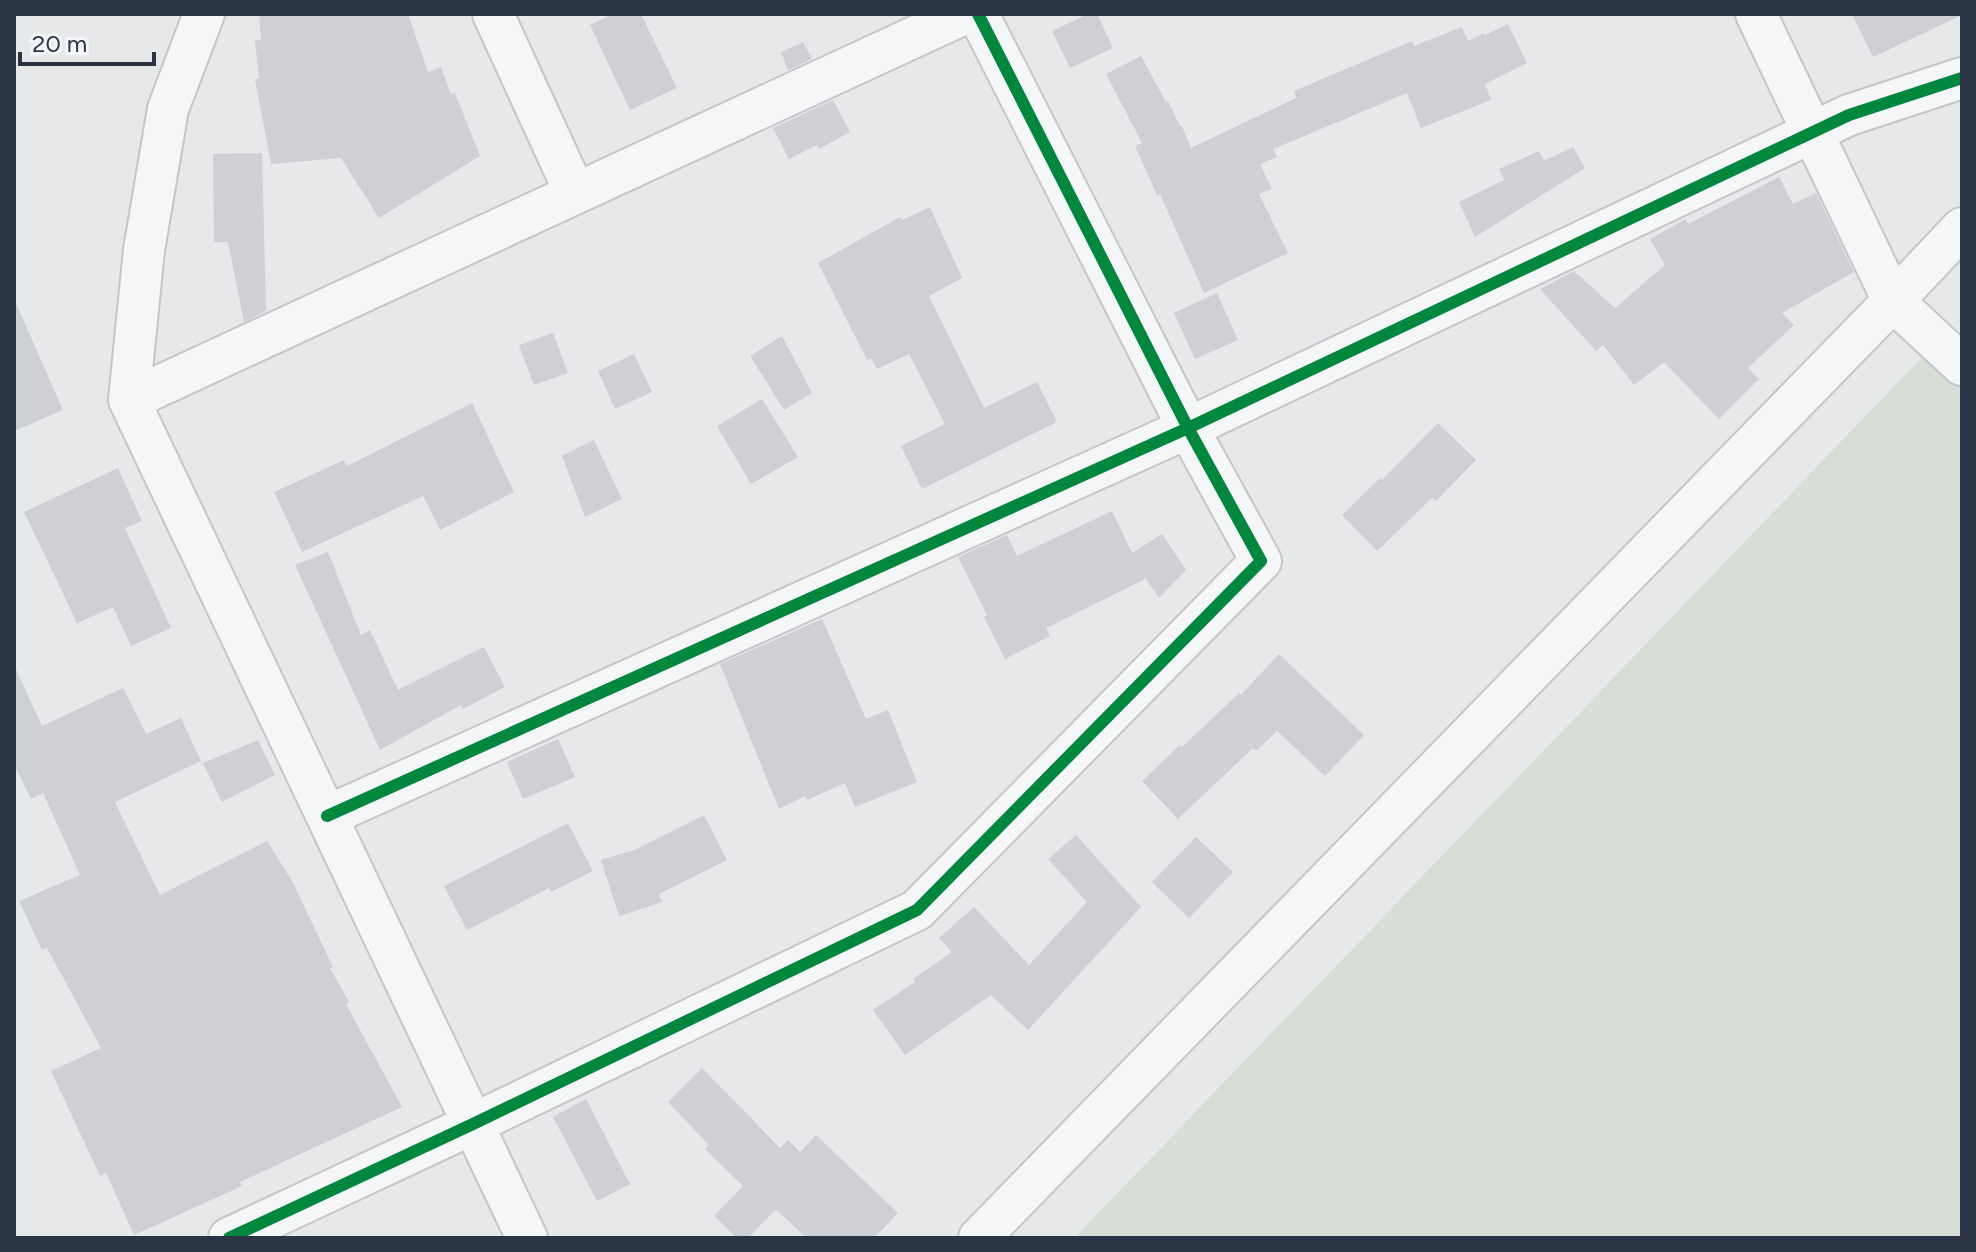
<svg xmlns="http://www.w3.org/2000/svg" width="1976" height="1252" font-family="Figtree,sans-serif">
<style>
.green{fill:#d6ded6}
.building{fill:#ced0d3}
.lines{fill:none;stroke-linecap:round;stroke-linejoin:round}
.minor-casing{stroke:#c4c6c8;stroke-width:44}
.minor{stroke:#f5f6f7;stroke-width:40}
.cycleway-casing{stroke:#f4f6f9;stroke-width:17}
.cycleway{stroke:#00873e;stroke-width:12}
</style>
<rect width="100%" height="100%" fill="#e6e8ea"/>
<path class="green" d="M 1937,342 L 1962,366 L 1962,1238 L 1074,1238 Z"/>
<path class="building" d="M 259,14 L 408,14 L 428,72 L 441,67 L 451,94 L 455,93 L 480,156 L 379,218 L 341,158 L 271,164 L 255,79 L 259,78 L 255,40 L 261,40 Z
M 613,14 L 641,14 L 677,88 L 630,110 L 590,25 Z
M 1088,14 L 1097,14 L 1113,48 L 1070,68 L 1052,31 Z
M 1852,14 L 1962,14 L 1962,15 L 1873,57 Z
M 1508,24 L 1527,63 L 1485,84 L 1491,100 L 1421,128 L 1407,93 L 1273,149 L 1277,157 L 1260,164 L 1272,189 L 1259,194 L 1288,253 L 1204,293 L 1160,194 L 1157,195 L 1135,146 L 1142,143 L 1106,74 L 1141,56 L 1166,102 L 1168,101 L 1180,126 L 1182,126 L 1191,148 L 1296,98 L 1294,91 L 1412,41 L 1414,46 L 1462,27 L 1468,41 L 1484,33 L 1485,35 Z
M 803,42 L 812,59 L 788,70 L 781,52 Z
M 833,100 L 850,132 L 819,149 L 817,145 L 789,159 L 773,128 Z
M 1573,147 L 1585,168 L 1475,237 L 1459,202 L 1504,180 L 1499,169 L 1539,151 L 1544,161 Z
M 262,153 L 266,311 L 244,322 L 228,242 L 214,242 L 213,154 Z
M 1779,177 L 1793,204 L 1816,193 L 1854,272 L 1782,313 L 1794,325 L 1748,368 L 1759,379 L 1719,419 L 1664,362 L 1634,385 L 1603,345 L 1596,351 L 1540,289 L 1574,271 L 1615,308 L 1665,265 L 1650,239 L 1686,219 L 1688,224 Z
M 930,207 L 962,278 L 929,296 L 984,408 L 1037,382 L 1057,422 L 922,489 L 901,446 L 945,424 L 909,354 L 877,369 L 871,358 L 867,360 L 818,263 L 900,217 L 902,220 Z
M 1217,293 L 1238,340 L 1195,359 L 1174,313 Z
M 14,299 L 63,410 L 14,431 Z
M 553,333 L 568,373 L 534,385 L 519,345 Z
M 782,336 L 812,393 L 784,410 L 750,356 Z
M 634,354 L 652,392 L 615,409 L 598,371 Z
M 762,399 L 798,457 L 751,484 L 717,426 Z
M 472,403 L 514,492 L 440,530 L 423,496 L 302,552 L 274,492 L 344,460 L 347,466 Z
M 1438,423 L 1476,460 L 1436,501 L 1432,498 L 1377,551 L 1342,515 L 1380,478 L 1382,480 Z
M 594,440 L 622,499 L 585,517 L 562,456 Z
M 118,468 L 142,521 L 125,528 L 171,628 L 131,646 L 113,607 L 77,623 L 24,512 Z
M 1112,511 L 1132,553 L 1162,534 L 1186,570 L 1159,598 L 1144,576 L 1145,579 L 1046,628 L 1050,636 L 1005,659 L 984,617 L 987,615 L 958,557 L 1007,535 L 1017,556 Z
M 328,552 L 361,635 L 370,630 L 398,690 L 484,647 L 505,687 L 463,709 L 461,705 L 380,750 L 295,565 Z
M 822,619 L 866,719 L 888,710 L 917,782 L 855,807 L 845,783 L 807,800 L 805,796 L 779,809 L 720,664 Z
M 1279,654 L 1364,735 L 1325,776 L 1277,731 L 1256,751 L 1253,748 L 1178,819 L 1142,781 L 1180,745 L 1182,747 L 1239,693 L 1241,695 Z
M 14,665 L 42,726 L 123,688 L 146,734 L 181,718 L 201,761 L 115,802 L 160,895 L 267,841 L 292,881 L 333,967 L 330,968 L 349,1002 L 346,1004 L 402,1107 L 240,1182 L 242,1186 L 134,1235 L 106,1173 L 100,1176 L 51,1071 L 101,1048 L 47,948 L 42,950 L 19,901 L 80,875 L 43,793 L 31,799 L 14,764 Z
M 558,739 L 575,777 L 523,799 L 507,762 Z
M 258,740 L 275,775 L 222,802 L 203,763 Z
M 704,815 L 727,860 L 659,894 L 662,902 L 619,916 L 601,860 L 634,850 Z
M 568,823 L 593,871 L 551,892 L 549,888 L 467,930 L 444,886 Z
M 1076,835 L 1141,907 L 1028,1030 L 991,995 L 905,1055 L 873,1010 L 915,982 L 913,979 L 952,952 L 939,938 L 974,907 L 1029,965 L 1087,902 L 1048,859 Z
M 1196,837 L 1233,872 L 1189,918 L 1152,882 Z
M 702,1068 L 780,1148 L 788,1140 L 800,1152 L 816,1135 L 898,1213 L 874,1238 L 806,1238 L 776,1209 L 748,1238 L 737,1238 L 714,1216 L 743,1186 L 705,1149 L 709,1145 L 668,1102 Z
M 586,1099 L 630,1184 L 597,1201 L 553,1117 Z"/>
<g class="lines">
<defs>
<path id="minor" d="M 204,14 L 168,109 L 144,250 L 129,400 L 527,1238
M 493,14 L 575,193
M 1756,14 L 1893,301 L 1962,365
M 129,400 L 964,14
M 327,816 L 1188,428 L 1849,115 L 1962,78
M 229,1238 L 473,1124 L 917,910 L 1261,561 L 1188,428 L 978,14
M 979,1238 L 1893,301 L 1962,228"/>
</defs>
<use href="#minor" class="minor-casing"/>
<use href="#minor" class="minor"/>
<defs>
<path id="cycleway" d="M 327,816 L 1188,428 L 1849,115 L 1962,78
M 229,1238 L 473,1124 L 917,910 L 1261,561 L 1188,428 L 978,14"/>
</defs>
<use href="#cycleway" class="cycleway-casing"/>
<use href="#cycleway" class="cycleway"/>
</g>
<rect width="1976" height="1252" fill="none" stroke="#2b3445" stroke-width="32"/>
<path d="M20 52v12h134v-12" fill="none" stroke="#2b3445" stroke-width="4"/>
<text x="32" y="52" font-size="24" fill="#2b3445" stroke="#f4f6f9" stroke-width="6" paint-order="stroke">20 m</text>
</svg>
